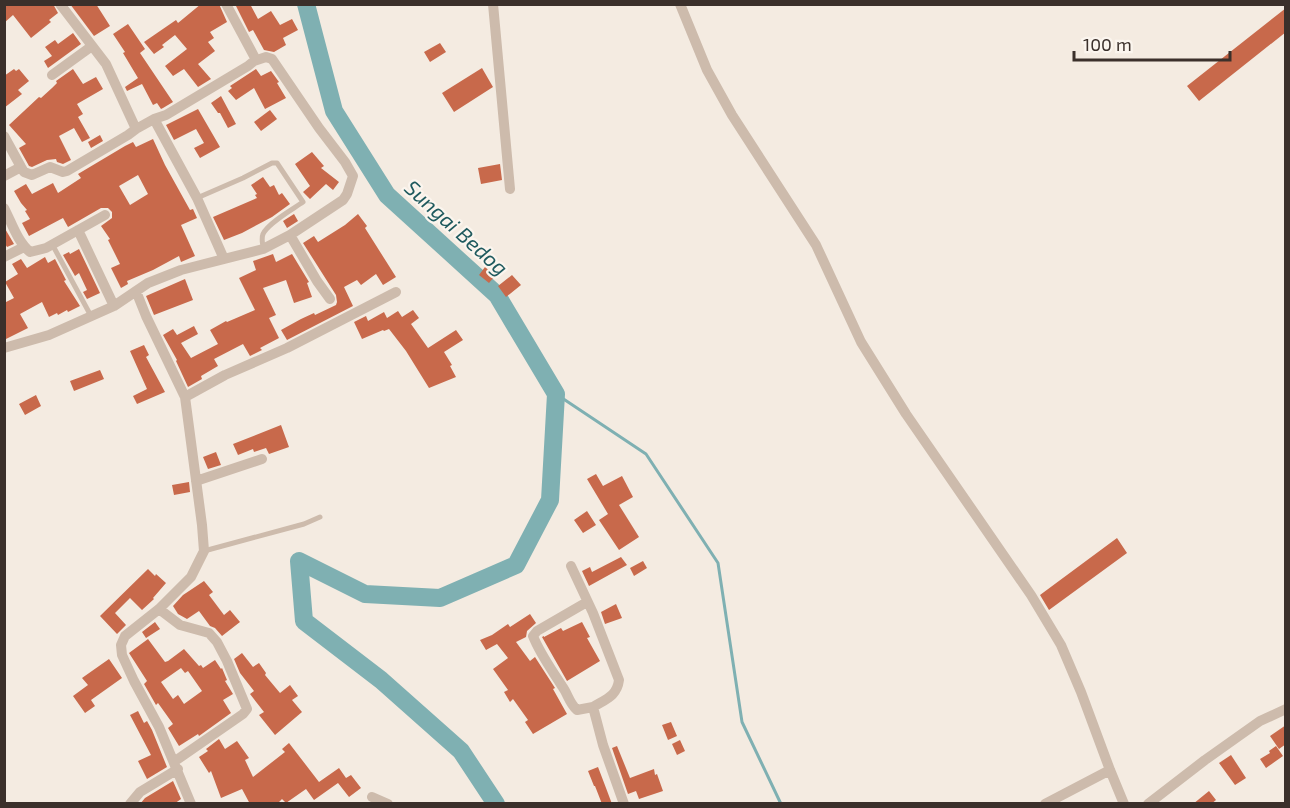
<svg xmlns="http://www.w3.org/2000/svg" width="1290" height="808" font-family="'Exo 2',sans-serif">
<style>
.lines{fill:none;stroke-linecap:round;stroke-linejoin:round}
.stream{stroke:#7fb0b2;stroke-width:3}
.river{stroke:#7fb0b2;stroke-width:18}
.building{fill:#c8694b;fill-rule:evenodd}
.service{stroke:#cdbbac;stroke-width:5}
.minor{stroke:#cdbbac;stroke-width:10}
.labels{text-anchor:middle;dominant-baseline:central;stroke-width:4.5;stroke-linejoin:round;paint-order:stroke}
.water-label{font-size:21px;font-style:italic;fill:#1f5a5e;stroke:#fbf5ee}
</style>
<rect width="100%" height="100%" fill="#f4ebe1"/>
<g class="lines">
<path class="stream" d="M 556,394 L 646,454 L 718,563 L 742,722 L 781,804"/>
<path class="river" d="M 306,4 L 334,111 L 387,195 L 497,295 L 556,394 L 550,500 L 516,565 L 440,598 L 365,594 L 299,561 L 304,621 L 381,680 L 461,751 L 496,804"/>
</g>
<path class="building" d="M 4,4 L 53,4 L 58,13 L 49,20 L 51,22 L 31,38 L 13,15 L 4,23 Z
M 70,4 L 96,4 L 110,26 L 94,36 Z
M 201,4 L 219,4 L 227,22 L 210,32 L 214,38 L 208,42 L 215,51 L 198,64 L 211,79 L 198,87 L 184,69 L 173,76 L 165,66 L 187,49 L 175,35 L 162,45 L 164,47 L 154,54 L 144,42 L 176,20 L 178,23 Z
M 235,4 L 250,4 L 258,19 L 271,11 L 280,25 L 292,19 L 298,30 L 283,38 L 286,45 L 274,52 L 264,50 L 253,30 L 249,32 Z
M 1286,8 L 1286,32 L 1199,101 L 1187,86 Z
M 128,24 L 145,49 L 140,53 L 173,102 L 163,108 L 161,109 L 157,103 L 153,105 L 142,84 L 127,91 L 125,87 L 138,78 L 123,53 L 125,52 L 113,34 Z
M 73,33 L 81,44 L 48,68 L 44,61 L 52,56 L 45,47 L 55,40 L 58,44 Z
M 440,43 L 446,52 L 430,62 L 424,52 Z
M 482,68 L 493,87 L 454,112 L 442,93 Z
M 14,69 L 16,71 L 19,69 L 29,81 L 18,90 L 22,94 L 4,108 L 4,76 Z
M 73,69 L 83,84 L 96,77 L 103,89 L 77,104 L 83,114 L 78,117 L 90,138 L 82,142 L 74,128 L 59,136 L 71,160 L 63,164 L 57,162 L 56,159 L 47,160 L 32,167 L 29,166 L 19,148 L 26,144 L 9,125 L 39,97 L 41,98 L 52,88 L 57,83 L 56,81 Z
M 256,69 L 261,76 L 271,71 L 279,82 L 277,83 L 286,98 L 265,109 L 254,88 L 236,100 L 228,91 L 232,88 L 230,86 Z
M 221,96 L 236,124 L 228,128 L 220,113 L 218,113 L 211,103 Z
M 198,109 L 220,147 L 200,158 L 194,148 L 204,143 L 196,129 L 174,140 L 166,125 Z
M 270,110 L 277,119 L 261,131 L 254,122 Z
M 100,135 L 103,141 L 91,148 L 88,142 Z
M 153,139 L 165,165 L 190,210 L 193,209 L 197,218 L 181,225 L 195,256 L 181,262 L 179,256 L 153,270 L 127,281 L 128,284 L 121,288 L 111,268 L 120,264 L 108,240 L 110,239 L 101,226 L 112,218 L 112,212 L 108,208 L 101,208 L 68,227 L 63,218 L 29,236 L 22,223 L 30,219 L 25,211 L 27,210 L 21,203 L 14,191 L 26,184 L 32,194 L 53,183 L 58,193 L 81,178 L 78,174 L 125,146 L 133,142 L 136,147 ZM 138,175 L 148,194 L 130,205 L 119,186 Z
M 312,152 L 324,166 L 321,168 L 339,182 L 333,190 L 326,184 L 310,199 L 303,192 L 310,186 L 295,164 Z
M 500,164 L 502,180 L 481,184 L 478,168 Z
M 263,177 L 270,187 L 274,185 L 279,195 L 282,193 L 290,204 L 272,217 L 242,233 L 224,240 L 213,217 L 257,198 L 255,195 L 257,194 L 251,185 Z
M 294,214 L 298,221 L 287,228 L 283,221 Z
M 358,214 L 367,226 L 365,228 L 396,277 L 383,285 L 376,274 L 361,285 L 357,280 L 344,287 L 353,306 L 287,340 L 281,330 L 301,319 L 314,313 L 315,315 L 336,305 L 337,302 L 336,295 L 303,243 L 314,236 L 318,242 L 345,225 Z
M 4,227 L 14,244 L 7,247 L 4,242 Z
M 79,249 L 100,293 L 87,299 L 83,292 L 87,290 L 79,273 L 75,276 L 63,255 L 69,252 L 70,254 Z
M 273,254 L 276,262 L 292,254 L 309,282 L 307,283 L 312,297 L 294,303 L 286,280 L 263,288 L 276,315 L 269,318 L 279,338 L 260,348 L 262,350 L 250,356 L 243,344 L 214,359 L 218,366 L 201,376 L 202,379 L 188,387 L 176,361 L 177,360 L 163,335 L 173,329 L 177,335 L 194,326 L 198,334 L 181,343 L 191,358 L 218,344 L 210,330 L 226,321 L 227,322 L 255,310 L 239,278 L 256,270 L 253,261 Z
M 45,257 L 48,263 L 55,259 L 66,280 L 64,281 L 80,306 L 68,312 L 67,310 L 58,315 L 57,313 L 49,317 L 42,302 L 20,314 L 28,328 L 4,340 L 4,303 L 14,298 L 5,282 L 18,274 L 12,264 L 21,259 L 27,268 Z
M 485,267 L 495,276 L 489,283 L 479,275 Z
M 512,275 L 521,285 L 506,297 L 498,286 Z
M 185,279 L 193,300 L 154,315 L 146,296 Z
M 413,310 L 419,318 L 411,324 L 428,348 L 456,330 L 463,340 L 444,352 L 452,365 L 450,366 L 456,377 L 429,388 L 406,351 L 389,329 L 384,331 L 383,330 L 362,339 L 354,322 L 366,316 L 368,321 L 384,312 L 387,318 L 398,311 L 402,317 Z
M 144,345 L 149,355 L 146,357 L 165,392 L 137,404 L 133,396 L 147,389 L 130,351 Z
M 100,370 L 104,379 L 74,391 L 70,381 Z
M 36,395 L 41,406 L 25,415 L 19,404 Z
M 281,425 L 289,447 L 269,454 L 266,448 L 254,452 L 253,449 L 238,455 L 233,444 Z
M 216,452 L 221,465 L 208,469 L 203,457 Z
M 596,474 L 603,486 L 622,476 L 633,497 L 619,505 L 639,537 L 619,550 L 599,520 L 608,514 L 587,479 Z
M 189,482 L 190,492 L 174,495 L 172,485 Z
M 587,511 L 596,525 L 583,533 L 574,520 Z
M 1117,538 L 1127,553 L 1049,610 L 1040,595 Z
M 621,557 L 627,565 L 589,586 L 582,571 L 590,567 L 592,572 Z
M 643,561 L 647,568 L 634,576 L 630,568 Z
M 148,569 L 155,576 L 156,574 L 166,583 L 153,598 L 154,599 L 142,610 L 130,598 L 115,613 L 126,625 L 117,634 L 100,616 Z
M 204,581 L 213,592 L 209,595 L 224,615 L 230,610 L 240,622 L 222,636 L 215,628 L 210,626 L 199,611 L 187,619 L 178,614 L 173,606 L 183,595 Z
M 616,604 L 622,618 L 605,624 L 601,612 Z
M 530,614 L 536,623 L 527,631 L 526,637 L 516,642 L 530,661 L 535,657 L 555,688 L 553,689 L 567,714 L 533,734 L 525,722 L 528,720 L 513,699 L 510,702 L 504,692 L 508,690 L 493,669 L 508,658 L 497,644 L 486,650 L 480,640 L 492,635 L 508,624 L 510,627 Z
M 155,622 L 160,629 L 146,638 L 142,632 Z
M 582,622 L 590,637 L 587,638 L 600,661 L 567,681 L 542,637 L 544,636 L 544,637 L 561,628 L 563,631 Z
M 148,639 L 165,662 L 168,661 L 184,649 L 199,666 L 201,665 L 203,668 L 215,660 L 221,669 L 222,668 L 227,680 L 225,681 L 233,694 L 223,700 L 231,713 L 199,736 L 198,734 L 179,746 L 168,728 L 173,724 L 158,703 L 156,705 L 144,684 L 147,681 L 129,653 ZM 181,668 L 185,673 L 188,671 L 202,691 L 184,704 L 178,695 L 173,699 L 161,682 Z
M 242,653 L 253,667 L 259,663 L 266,673 L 265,675 L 280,693 L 290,685 L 298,696 L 292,700 L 302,712 L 275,735 L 259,715 L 264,712 L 250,694 L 254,691 L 240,673 L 234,659 Z
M 109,659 L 122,678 L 91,700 L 95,706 L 85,713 L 73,696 L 88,685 L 82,678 Z
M 138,711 L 144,723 L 147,721 L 152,730 L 167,767 L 147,779 L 138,761 L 151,755 L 130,715 Z
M 671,722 L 677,736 L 668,740 L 662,725 Z
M 1286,725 L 1286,744 L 1279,749 L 1270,736 Z
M 219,739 L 225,749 L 237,741 L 249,758 L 245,760 L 253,777 L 285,752 L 282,749 L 289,743 L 319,782 L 339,768 L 346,778 L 351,775 L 361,788 L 349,797 L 338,783 L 314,800 L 306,789 L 286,803 L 282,799 L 277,804 L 250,804 L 242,789 L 221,798 L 211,771 L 209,773 L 199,757 L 208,751 L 206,749 Z
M 680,740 L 685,751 L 677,755 L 672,744 Z
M 617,746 L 630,778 L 654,769 L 655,775 L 657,774 L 663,791 L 639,799 L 636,791 L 628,794 L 612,748 Z
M 1276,746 L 1283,756 L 1266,768 L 1260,759 L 1270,753 L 1269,751 Z
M 1231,755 L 1246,778 L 1235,785 L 1219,763 Z
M 598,767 L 606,788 L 612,804 L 602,804 L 595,786 L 594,786 L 588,771 Z
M 173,781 L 181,799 L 174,804 L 140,804 L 145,798 Z
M 1209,791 L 1216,800 L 1211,804 L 1193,804 Z"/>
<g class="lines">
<path class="service" d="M 197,198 L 243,178 L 272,163 L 277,163 L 303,202 C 293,209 268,223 263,234 C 261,239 263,244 263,249
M 52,244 L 91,316
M 204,551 L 304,524 L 320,517"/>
<path class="minor" d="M 60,4 L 106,64 L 136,129 L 154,119 L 197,198 L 224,259
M 493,4 L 510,189
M 680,4 L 707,70 L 732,115 L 816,245 L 861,342 L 906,414 L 1031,595 L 1061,645 L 1081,692 L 1110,770 L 1124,804
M 52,75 L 92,46
M 154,119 L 166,115 L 248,66 L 254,61 L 255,58 L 226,4
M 4,136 L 21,167 L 24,172 L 32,175 L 50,167 L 63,172 L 67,171 L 128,135 L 136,129
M 4,176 L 21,167
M 4,208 C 12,223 17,241 30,252 L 46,248 L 105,215
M 78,230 L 114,306
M 290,235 L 317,281 L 330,299
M 4,257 L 24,247
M 136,291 L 146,316 L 185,397 L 202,525 L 204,551 L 191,577 L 159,609 L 125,636 L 121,645 L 122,655 L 134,681 L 159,727 L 191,804
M 4,348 L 49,335 L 114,306 L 148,283 L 181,270 L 263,249 L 290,235 L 343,200 L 347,194 L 353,176 L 345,162 L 319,128 L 272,59 L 266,57 L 254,61
M 185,397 L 225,375 L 287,348 L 396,292
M 196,481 L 262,459
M 571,566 L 593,613 L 619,680 C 617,696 606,699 593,707 L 603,745 L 624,804
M 587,602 L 537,631 L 533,636 C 540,654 552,670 562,686 C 568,694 569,703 577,710 L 593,707
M 159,609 L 180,625 L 209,633 L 217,642 L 227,661 L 247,709 L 243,714 L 175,761
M 372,797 L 388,804
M 130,804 L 140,792 L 178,769
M 1045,804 L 1110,770
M 1148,804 L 1205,760 L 1260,721 L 1286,709"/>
</g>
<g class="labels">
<g class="water-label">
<text transform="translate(457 227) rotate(42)">Sungai Bedog</text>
</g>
</g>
<rect width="1290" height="808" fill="none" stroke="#3b302b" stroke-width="12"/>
<path d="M1074 51v9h156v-9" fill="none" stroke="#3b302b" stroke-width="3"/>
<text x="1083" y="51" font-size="18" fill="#3b302b" stroke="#fbf5ee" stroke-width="4.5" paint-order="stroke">100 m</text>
</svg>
